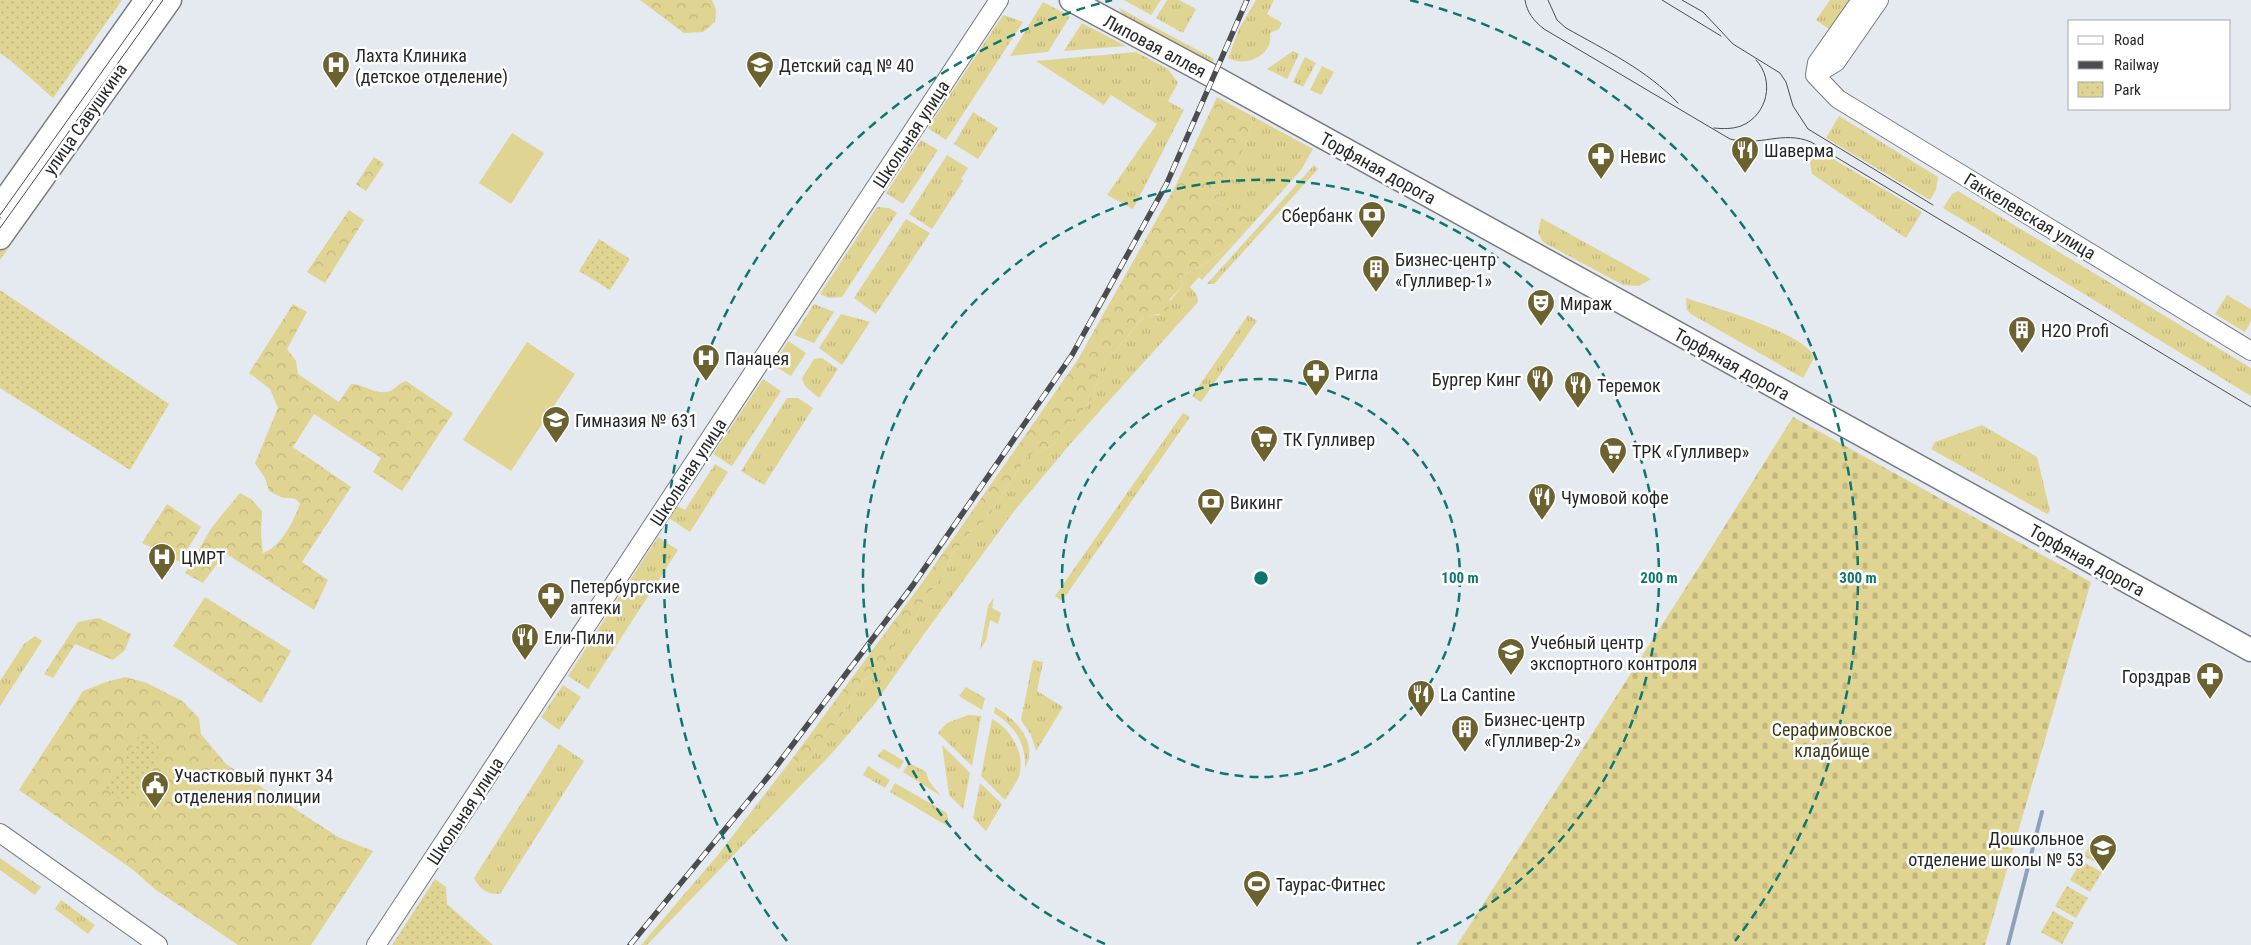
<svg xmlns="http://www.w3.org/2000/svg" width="2251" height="945" font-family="'Roboto Condensed',sans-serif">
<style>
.grass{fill:url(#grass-tufts)}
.forest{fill:url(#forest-crowns)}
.cemetery{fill:url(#cemetery-stones)}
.park{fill:url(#park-dots)}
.pitch{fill:#e0d492}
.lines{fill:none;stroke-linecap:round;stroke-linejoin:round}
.stream{stroke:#8d9fba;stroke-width:4}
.minor-casing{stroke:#787c82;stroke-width:20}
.major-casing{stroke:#787c82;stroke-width:25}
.minor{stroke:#fff;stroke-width:18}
.major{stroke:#fff;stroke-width:22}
.tram{stroke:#4a4c4f;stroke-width:1}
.rail-casing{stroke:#4a4c4f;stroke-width:5.5}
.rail{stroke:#fff;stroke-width:4;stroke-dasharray:11;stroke-linecap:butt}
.ring{fill:none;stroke:#0f766e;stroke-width:2.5;stroke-dasharray:9 6}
.labels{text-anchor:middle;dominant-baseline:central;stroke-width:5;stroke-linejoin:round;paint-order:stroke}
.street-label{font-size:18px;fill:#252729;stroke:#fff}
.poi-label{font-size:18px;fill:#252729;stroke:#fff;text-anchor:start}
.park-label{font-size:18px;fill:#403a18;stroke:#fff}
.centre{fill:#0f766e;stroke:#fff;stroke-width:2.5}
.ring-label{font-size:15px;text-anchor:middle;font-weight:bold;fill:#0f766e;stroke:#fff;stroke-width:5;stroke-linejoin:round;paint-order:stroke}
</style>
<defs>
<pattern id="grass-tufts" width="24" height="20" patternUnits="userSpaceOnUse" patternTransform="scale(1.25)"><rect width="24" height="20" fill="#e0d492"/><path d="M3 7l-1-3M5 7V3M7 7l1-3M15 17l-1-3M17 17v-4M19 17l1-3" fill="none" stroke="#c0b67e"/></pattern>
<pattern id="forest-crowns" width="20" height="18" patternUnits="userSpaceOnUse" patternTransform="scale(1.25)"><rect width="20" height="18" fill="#e0d492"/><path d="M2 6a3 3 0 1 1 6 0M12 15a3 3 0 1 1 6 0" fill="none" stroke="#c0b67e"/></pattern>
<pattern id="cemetery-stones" width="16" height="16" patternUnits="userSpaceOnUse" patternTransform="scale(1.25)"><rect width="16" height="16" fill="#e0d492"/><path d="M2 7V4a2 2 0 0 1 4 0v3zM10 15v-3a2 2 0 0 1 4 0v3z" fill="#c0b67e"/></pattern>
<pattern id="park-dots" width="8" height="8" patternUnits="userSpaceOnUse" patternTransform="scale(1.25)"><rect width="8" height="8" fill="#e0d492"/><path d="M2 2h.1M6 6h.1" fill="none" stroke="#c0b67e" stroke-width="1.8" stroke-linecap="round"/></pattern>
</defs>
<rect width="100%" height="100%" fill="#e5e9f0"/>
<path class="grass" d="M 1124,0 L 1161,0 L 1151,15 Z
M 1167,0 L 1179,0 L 1196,9 L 1183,33 L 1156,18 Z
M 1256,0 L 1274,0 L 1267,14 L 1282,23 L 1279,29 L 1270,33 C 1274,55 1246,68 1228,58 L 1239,29 Z
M 1830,0 L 1850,0 L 1829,29 L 1816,20 Z
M 1043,2 L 1070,16 L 1048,52 L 1010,56 Z
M 1119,8 L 1214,59 L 1212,64 L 1125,17 Z
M 1003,15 L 1023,22 L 946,140 L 928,128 Z
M 1082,23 L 1126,46 L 1064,51 Z
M 1293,51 L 1299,54 L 1287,79 L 1267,69 Z
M 1136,52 L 1168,69 L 1178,83 L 1168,101 L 1184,110 L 1133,209 L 1107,195 L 1157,124 L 1111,95 L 1104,105 L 1036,61 Z
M 1305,57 L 1316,63 L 1303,87 L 1293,82 Z
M 1322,66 L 1334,72 L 1321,95 L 1310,90 Z
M 123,74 L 129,78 L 0,260 L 0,247 Z
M 973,112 L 998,128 L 978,159 L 954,144 Z
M 1839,116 L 1938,177 L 1936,190 L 1930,200 L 1826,138 Z
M 1254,117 L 1313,149 L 1301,170 L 1202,280 L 1199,277 L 1190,287 L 1197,295 L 1198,302 L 1071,443 L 1015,510 L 924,634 L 876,702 L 833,752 L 647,945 L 641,945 L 717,856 L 792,759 L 798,765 L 812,757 L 817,744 L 837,723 L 861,682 L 871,675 L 893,641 L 917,615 L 923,602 L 945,573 L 950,558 L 970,532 L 987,519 L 1028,455 L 1044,451 L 1056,442 L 1061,432 L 1087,406 L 1094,394 L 1099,372 L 1107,358 L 1118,348 L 1144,316 L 1159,315 L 1183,285 L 1180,276 C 1203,268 1233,246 1248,226 L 1248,219 L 1244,215 L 1214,201 L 1240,159 Z
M 921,140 L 938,150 L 903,204 L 886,193 Z
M 1818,150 L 1922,212 L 1906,238 L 1812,174 L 1810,163 Z
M 947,155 L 968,168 L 961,179 L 963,181 L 932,229 L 909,214 Z
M 1314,165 L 1318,169 L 1214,284 L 1207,284 Z
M 1958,191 L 2251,368 L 2251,396 L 1943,208 L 1952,194 Z
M 877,207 L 889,208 L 897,213 L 842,297 L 829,298 L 820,294 Z
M 1541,218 L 1651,279 L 1639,286 L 1623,285 L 1543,242 L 1538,233 Z
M 906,219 L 930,233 L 876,314 L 854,298 Z
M 2227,295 L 2251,309 L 2251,321 L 2245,332 L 2215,314 Z
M 1686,298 C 1709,306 1809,334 1814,358 L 1803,378 L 1691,314 L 1687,310 Z
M 814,304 L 834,312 L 814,343 L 794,335 Z
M 841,314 L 870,322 L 842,365 L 819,348 Z
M 1248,315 L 1257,321 L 1201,402 L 1192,396 Z
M 788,341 L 806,353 L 791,376 L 773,365 Z
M 822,358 L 838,369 L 819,398 L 805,386 L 802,378 L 814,359 Z
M 763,379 L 781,391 L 732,466 L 713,454 Z
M 787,398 L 798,398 L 813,408 L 764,485 L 741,471 Z
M 1183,413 L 1190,417 L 1062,601 L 1055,596 Z
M 1982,425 L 2037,457 L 2050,511 L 2047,514 L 1931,449 L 1935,442 Z
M 715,464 L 728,472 L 690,532 L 669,518 L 677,506 L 685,510 Z
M 658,537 L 678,550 L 588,689 L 568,676 Z
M 994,597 L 992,608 L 1001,613 L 998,624 L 990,620 L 986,640 L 980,650 L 988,606 Z
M 35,636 L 42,641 L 0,706 L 0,681 L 24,644 Z
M 1033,660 L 1043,662 L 1037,691 L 1063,707 L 1036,751 L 1031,735 L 1021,720 Z
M 563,685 L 581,697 L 559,730 L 541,717 Z
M 966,687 L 985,698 L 982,710 L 959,696 Z
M 995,707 C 1016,719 1039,743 1025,768 C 1026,743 1015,726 994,713 Z
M 968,715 L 981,716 L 972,766 L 938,733 L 947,723 Z
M 992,719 C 1011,729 1026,754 1019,776 C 1016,784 1009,793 1005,800 L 981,776 Z
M 559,744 L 584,761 L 500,894 C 486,894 481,890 474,878 Z
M 942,745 L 970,773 L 963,809 L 949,795 Z
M 884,749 L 904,761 L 899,769 L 877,756 Z
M 909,763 L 926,772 L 929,781 L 941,796 L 903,772 Z
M 868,766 L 890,780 L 885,788 L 863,775 Z
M 895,783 L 947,813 L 949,827 L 890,792 Z
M 980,783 L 1002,804 L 986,831 L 973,818 Z
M 0,858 L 41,887 L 35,895 L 0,870 Z
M 61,900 L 95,925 L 88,934 L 55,909 Z"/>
<path class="forest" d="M 640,0 L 712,0 L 716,10 L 715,22 L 703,32 L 684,33 Z
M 1217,97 L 1254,117 L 1240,159 L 1214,201 L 1244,215 L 1248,219 L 1248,226 C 1232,247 1204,267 1180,276 L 1183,285 L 1170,299 L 1168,312 L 1143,317 L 1118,348 L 1107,358 L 1099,372 L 1094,394 L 1087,406 L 1061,432 L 1056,442 L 1044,451 L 1028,455 L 987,519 L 970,532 L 950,558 L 945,573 L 923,602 L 917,615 L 893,641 L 894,651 L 871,675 L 861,682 L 837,723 L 817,744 L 812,757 L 798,765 L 792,759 L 922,583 L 1077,361 L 1175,187 Z
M 374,157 L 384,164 L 366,191 L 356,184 Z
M 349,210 L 364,220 L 325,283 L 307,272 Z
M 293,304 L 307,312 L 287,349 L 296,361 L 298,374 L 339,402 L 351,384 C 364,384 376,396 390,391 C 396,389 398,383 406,381 L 453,413 L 402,491 L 373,472 L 381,458 L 314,414 L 293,447 L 351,487 L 302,562 L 328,580 L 314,610 L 225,553 L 203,583 L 185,573 L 212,527 L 240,493 L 251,499 L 262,511 L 261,535 L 263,553 C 281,547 293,522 300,504 C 295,495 288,500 281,497 C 277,495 273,493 269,491 L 265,478 L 255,463 L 278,408 L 270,389 L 249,373 Z
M 167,504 L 201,527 L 180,562 L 142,543 Z
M 205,597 L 291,651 L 261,703 L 173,646 Z
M 99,618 L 131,634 L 125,650 L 113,660 L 75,644 L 53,678 L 44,674 L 78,622 Z
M 125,677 L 147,683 L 182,701 L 199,718 L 201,734 L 226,764 L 338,837 L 373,851 L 311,945 L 238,945 L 156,890 L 132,869 L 19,790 L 83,691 L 106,682 Z"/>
<path class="cemetery" d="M 1793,417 L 2091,582 L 1985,945 L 1457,945 L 1708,553 Z"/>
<path class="park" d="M 0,0 L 122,0 L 53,98 L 10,60 L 0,53 Z
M 599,239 L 630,259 L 610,290 L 579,271 Z
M 0,290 L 169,404 L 130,470 L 0,388 Z
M 140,734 L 163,749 L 128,804 L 105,789 Z
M 2095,835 L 2116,847 L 2104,867 L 2084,856 Z
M 2081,861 L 2102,872 L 2090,892 L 2070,880 Z
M 435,879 L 446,887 L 447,904 L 493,945 L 392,945 Z
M 2067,886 L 2088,898 L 2076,918 L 2055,906 Z
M 2053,911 L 2074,923 L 2062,944 L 2041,932 Z"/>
<path class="pitch" d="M 512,133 L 544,153 L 511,204 L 479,183 Z
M 527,342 L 575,374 L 511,471 L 463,440 Z"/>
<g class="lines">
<path class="stream" d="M 2008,945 L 2042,812"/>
<defs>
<path id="minor" d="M 1815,75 L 1838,99 L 2251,351
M 1815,75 L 1836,62 L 1879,0
M 1815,75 L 1817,63 L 1861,0
M 0,833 L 158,945
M 376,945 L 999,0"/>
<path id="major" d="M 1071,0 L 1214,77 L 2251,650
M 0,206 L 146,0
M 0,238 L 170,0"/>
</defs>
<use href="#minor" class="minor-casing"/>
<use href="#major" class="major-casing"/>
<use href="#minor" class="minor"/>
<use href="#major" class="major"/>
<path class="tram" d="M 1525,0 C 1527,13 1534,21 1544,29 L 1730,139 C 1761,147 1782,130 1811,142 L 2251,407
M 1548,0 L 1557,20 L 1566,28 C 1605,50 1647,70 1678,103
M 1662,0 L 1721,36
M 1682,0 L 1703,12 L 1733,44 L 1780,73 L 1786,82 L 1793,106 L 1808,129 L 1933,205
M 1714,128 C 1724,129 1732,129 1741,126 C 1768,115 1775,80 1756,60
M 0,215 L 153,0
M 0,228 L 163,0"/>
<defs>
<path id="rail" d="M 630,945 L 772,772 L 913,585 L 1072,355 L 1167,183 L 1247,0"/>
</defs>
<use href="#rail" class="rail-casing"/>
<use href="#rail" class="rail"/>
</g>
<g class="ring">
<circle cx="1261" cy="578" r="199"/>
<path d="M1105 944A398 398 0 1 1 1417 944"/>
<path d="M787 941A597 597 0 0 1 1112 0M1410 0A597 597 0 0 1 1735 941"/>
</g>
<defs>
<symbol id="hospital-pin" viewBox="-11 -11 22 30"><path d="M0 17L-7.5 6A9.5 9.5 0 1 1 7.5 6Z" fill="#6c622f" stroke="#fff"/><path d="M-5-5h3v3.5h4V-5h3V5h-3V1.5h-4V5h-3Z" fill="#fff"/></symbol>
<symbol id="school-pin" viewBox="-11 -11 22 30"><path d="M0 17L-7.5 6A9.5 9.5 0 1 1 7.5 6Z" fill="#6c622f" stroke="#fff"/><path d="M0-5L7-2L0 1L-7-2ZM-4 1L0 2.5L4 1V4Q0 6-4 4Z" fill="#fff"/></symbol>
<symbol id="restaurant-pin" viewBox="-11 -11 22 30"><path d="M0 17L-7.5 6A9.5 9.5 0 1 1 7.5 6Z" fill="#6c622f" stroke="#fff"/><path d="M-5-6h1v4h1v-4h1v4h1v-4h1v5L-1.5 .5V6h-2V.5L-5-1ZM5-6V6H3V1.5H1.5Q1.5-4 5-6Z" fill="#fff"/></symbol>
<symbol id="pharmacy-pin" viewBox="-11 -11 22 30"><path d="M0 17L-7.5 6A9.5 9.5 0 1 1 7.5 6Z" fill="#6c622f" stroke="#fff"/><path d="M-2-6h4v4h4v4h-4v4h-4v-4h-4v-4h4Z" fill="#fff"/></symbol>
<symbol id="bank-pin" viewBox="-11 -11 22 30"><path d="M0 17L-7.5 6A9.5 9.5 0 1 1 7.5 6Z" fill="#6c622f" stroke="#fff"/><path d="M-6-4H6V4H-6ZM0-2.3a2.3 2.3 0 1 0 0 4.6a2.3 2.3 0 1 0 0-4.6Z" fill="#fff"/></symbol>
<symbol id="building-pin" viewBox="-11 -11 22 30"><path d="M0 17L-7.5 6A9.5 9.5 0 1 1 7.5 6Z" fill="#6c622f" stroke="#fff"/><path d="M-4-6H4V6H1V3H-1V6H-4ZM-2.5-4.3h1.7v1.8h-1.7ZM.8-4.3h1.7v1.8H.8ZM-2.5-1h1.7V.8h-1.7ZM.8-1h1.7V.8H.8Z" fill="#fff"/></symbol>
<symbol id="theatre-pin" viewBox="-11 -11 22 30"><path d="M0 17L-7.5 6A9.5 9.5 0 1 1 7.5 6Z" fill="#6c622f" stroke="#fff"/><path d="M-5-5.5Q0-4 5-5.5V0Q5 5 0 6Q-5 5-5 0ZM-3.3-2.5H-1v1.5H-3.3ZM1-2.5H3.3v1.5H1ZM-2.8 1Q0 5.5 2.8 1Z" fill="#fff"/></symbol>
<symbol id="supermarket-pin" viewBox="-11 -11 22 30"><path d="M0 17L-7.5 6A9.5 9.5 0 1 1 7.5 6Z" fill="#6c622f" stroke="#fff"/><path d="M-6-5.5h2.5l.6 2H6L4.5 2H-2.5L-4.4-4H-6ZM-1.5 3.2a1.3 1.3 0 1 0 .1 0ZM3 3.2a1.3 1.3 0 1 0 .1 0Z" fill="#fff"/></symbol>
<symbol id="university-pin" viewBox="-11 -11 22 30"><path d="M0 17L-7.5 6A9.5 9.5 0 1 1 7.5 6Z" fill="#6c622f" stroke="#fff"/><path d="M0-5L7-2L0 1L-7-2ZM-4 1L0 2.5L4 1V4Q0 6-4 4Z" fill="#fff"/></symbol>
<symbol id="civic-pin" viewBox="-11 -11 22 30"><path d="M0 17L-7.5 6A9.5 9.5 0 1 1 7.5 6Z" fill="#6c622f" stroke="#fff"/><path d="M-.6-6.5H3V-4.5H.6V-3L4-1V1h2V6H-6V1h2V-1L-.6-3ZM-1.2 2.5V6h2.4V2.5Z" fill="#fff"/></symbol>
<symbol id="stadium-pin" viewBox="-11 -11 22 30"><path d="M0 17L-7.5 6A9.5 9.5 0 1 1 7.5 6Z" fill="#6c622f" stroke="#fff"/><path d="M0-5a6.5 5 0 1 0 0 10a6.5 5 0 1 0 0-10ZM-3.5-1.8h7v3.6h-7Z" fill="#fff"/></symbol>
</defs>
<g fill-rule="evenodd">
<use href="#hospital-pin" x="320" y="49" width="32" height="43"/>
<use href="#school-pin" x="744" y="49" width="32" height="43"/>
<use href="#restaurant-pin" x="1729" y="134" width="32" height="43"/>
<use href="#pharmacy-pin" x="1585" y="140" width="32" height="43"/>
<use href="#bank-pin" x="1356" y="199" width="32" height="43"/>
<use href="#building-pin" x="1360" y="253" width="32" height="43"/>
<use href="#theatre-pin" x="1525" y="287" width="32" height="43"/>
<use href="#building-pin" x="2006" y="314" width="32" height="43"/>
<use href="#hospital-pin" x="690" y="342" width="32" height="43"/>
<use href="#pharmacy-pin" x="1300" y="357" width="32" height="43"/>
<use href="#restaurant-pin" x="1524" y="363" width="32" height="43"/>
<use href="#restaurant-pin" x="1562" y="369" width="32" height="43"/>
<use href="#school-pin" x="540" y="404" width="32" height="43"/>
<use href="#supermarket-pin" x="1248" y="423" width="32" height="43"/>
<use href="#supermarket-pin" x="1597" y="435" width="32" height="43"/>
<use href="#restaurant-pin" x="1526" y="481" width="32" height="43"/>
<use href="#bank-pin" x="1195" y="486" width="32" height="43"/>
<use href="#hospital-pin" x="146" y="541" width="32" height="43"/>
<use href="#pharmacy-pin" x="535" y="580" width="32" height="43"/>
<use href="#restaurant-pin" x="509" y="621" width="32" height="43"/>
<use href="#university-pin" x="1495" y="636" width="32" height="43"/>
<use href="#pharmacy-pin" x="2194" y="660" width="32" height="43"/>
<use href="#restaurant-pin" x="1405" y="678" width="32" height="43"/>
<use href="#building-pin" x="1449" y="713" width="32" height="43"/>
<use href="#civic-pin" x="139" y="769" width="32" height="43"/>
<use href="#school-pin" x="2087" y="832" width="32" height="43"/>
<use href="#stadium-pin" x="1241" y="868" width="32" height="43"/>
</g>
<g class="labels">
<g class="street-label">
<text transform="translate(1155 46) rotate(28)">Липовая аллея</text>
<text transform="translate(85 119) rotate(-55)">улица Савушкина</text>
<text transform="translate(911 134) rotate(-57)">Школьная улица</text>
<text transform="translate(1378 168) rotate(29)">Торфяная дорога</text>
<text transform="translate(2030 216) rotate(31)">Гаккелевская улица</text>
<text transform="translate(1732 364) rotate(29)">Торфяная дорога</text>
<text transform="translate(688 472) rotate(-57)">Школьная улица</text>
<text transform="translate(2087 560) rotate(29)">Торфяная дорога</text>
<text transform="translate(465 811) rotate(-57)">Школьная улица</text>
</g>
<g class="poi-label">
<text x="355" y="55">Лахта Клиника<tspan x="355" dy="21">(детское отделение)</tspan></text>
<text x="779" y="65">Детский сад № 40</text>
<text x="1764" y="150">Шаверма</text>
<text x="1620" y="156">Невис</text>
<text x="1353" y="215" text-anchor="end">Сбербанк</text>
<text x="1395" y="259">Бизнес-центр<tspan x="1395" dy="21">«Гулливер-1»</tspan></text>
<text x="1560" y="303">Мираж</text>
<text x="2041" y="330">H2O Profi</text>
<text x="725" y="358">Панацея</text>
<text x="1335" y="373">Ригла</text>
<text x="1521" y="379" text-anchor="end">Бургер Кинг</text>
<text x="1597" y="385">Теремок</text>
<text x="575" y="420">Гимназия № 631</text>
<text x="1283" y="439">ТК Гулливер</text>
<text x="1632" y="451">ТРК «Гулливер»</text>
<text x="1561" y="497">Чумовой кофе</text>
<text x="1230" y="502">Викинг</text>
<text x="181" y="557">ЦМРТ</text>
<text x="570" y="586">Петербургские<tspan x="570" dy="21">аптеки</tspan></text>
<text x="544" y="637">Ели-Пили</text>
<text x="1530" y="642">Учебный центр<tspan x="1530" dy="21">экспортного контроля</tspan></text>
<text x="2191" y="676" text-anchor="end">Горздрав</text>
<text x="1440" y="694">La Cantine</text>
<text x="1484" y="719">Бизнес-центр<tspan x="1484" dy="21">«Гулливер-2»</tspan></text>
<text x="174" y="775">Участковый пункт 34<tspan x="174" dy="21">отделения полиции</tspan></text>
<text x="2084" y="838" text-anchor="end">Дошкольное<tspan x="2084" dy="21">отделение школы № 53</tspan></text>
<text x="1276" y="884">Таурас-Фитнес</text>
</g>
<g class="park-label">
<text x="1832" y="729">Серафимовское<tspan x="1832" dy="21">кладбище</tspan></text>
</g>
</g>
<circle cx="1261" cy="578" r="8" class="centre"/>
<g class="ring-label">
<text x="1460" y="583">100 m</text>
<text x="1659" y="583">200 m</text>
<text x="1858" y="583">300 m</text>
</g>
<rect x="2068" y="20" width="162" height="90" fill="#ffffff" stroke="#a8a9a9"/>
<rect x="2078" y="36" width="25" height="8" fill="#ffffff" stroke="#a8a9a9"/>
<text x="2114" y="45" font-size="15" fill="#252729">Road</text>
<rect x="2078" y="61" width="25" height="8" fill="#4a4c4f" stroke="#a8a9a9"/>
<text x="2114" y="70" font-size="15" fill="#252729">Railway</text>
<rect x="2078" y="82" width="25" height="15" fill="url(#park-dots)" stroke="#a8a9a9"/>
<text x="2114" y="95" font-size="15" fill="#252729">Park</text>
</svg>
